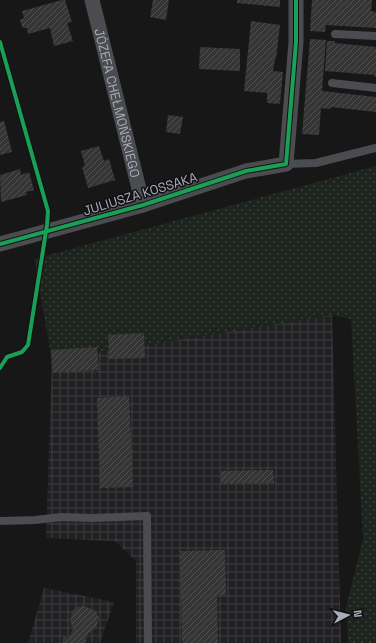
<svg xmlns="http://www.w3.org/2000/svg" width="376" height="643" font-family="'Space Grotesk',sans-serif">
<style>
.industrial{fill:url(#industrial-grid)}
.grass{fill:url(#grass-dots)}
.building{fill:url(#building-hatch)}
.lines{fill:none;stroke-linecap:round;stroke-linejoin:round}
.service{stroke:#4b4c50;stroke-width:8}
.minor{stroke:#4b4c50;stroke-width:15}
.cycleway-casing{stroke:#111113;stroke-width:6}
.cycleway{stroke:#1a9f57;stroke-width:4}
.labels{text-anchor:middle;dominant-baseline:central;stroke-width:3;stroke-linejoin:round;paint-order:stroke}
.street-label{font-size:13px;fill:#a8adb8;stroke:#111113}
</style>
<defs>
<pattern id="industrial-grid" width="8" height="8" patternUnits="userSpaceOnUse"><rect width="8" height="8" fill="#212123"/><path d="M0 4h8M4 0v8" fill="none" stroke="#3e3f41"/></pattern>
<pattern id="grass-dots" width="8" height="8" patternUnits="userSpaceOnUse"><rect width="8" height="8" fill="#1d241e"/><path d="M2 2h.1M6 6h.1" fill="none" stroke="#3b413d" stroke-width="1.8" stroke-linecap="round"/></pattern>
<pattern id="building-hatch" width="6" height="6" patternUnits="userSpaceOnUse"><rect width="6" height="6" fill="#353536"/><path d="M-1 1l2-2M0 6l6-6M5 7l2-2" fill="none" stroke="#4f5051"/></pattern>
</defs>
<rect width="100%" height="100%" fill="#171717"/>
<path class="industrial" d="M 332,315 L 341,643 L 136,643 L 136,561 L 115,541 L 46,538 L 52,360 Z
M 44,588 L 114,602 L 100,643 L 28,643 Z"/>
<path class="grass" d="M 376,166 L 376,643 L 348,643 L 346,607 L 363,539 L 351,319 L 332,315 L 52,360 L 34,259 Z"/>
<path class="building" d="M 62,0 L 65,0 L 72,22 L 67,23 L 73,41 L 54,46 L 50,28 L 28,34 L 27,28 L 24,28 L 22,27 L 20,20 L 24,18 L 22,11 Z
M 153,0 L 169,0 L 166,20 L 150,17 Z
M 237,0 L 280,0 L 280,7 L 237,3 Z
M 312,0 L 372,0 L 371,11 L 376,12 L 376,28 L 326,25 L 325,32 L 310,31 Z
M 251,21 L 280,25 L 276,59 L 275,59 L 273,71 L 283,72 L 280,104 L 267,103 L 267,93 L 244,91 Z
M 310,39 L 326,40 L 322,91 L 376,97 L 376,112 L 331,107 L 330,109 L 321,108 L 319,135 L 302,134 Z
M 327,41 L 335,41 L 335,43 L 376,47 L 376,77 L 374,77 L 375,75 L 325,71 Z
M 200,47 L 240,49 L 240,71 L 199,69 Z
M 168,115 L 183,117 L 180,134 L 166,132 Z
M 4,121 L 12,152 L 0,155 L 0,122 Z
M 99,146 L 104,161 L 109,159 L 115,180 L 88,188 L 82,167 L 85,166 L 81,151 Z
M 20,169 L 21,175 L 29,172 L 34,190 L 26,192 L 27,195 L 1,202 L 0,175 Z
M 144,333 L 145,358 L 109,359 L 108,335 Z
M 97,347 L 99,370 L 52,373 L 51,350 Z
M 129,396 L 133,487 L 100,488 L 97,398 Z
M 273,470 L 274,483 L 221,484 L 221,471 Z
M 225,550 L 226,595 L 217,595 L 218,643 L 182,643 L 180,551 Z
M 84,606 L 96,611 L 99,618 L 96,628 L 88,634 L 85,643 L 62,643 L 64,637 L 69,638 L 73,629 L 70,621 L 72,612 L 77,607 Z"/>
<g class="lines">
<path class="service" d="M 335,34 L 376,36
M 332,83 L 376,88
M 286,164 L 316,163 L 376,148
M 0,521 L 35,520 L 62,517 L 92,518 L 147,516 L 148,643"/>
<g class="minor">
<path id="s1" d="M 92,0 L 143,205"/>
<path d="M 0,244 L 143,205 L 246,171 L 286,164 L 296,42 L 296,0"/>
</g>
<defs>
<path id="cycleway" d="M 0,42 L 48,211 L 47,225 L 28,345 L 22,352 L 7,357 L 0,368
M 0,244 L 143,205 L 246,171 L 286,164 L 296,42 L 296,0"/>
</defs>
<use href="#cycleway" class="cycleway-casing"/>
<use href="#cycleway" class="cycleway"/>
</g>
<g class="labels">
<g class="street-label">
<text stroke="none"><textPath href="#s1" startOffset="106">JÓZEFA CHEŁMOŃSKIEGO</textPath></text>
<text transform="translate(140 194) rotate(-17)">JULIUSZA KOSSAKA</text>
</g>
</g>
<g transform="translate(348 615) rotate(83)" stroke="#111113" stroke-width="3" paint-order="stroke">
<path d="M0-3L7 15L0 10L-7 15Z" fill="#a8adb8"/>
<text y="-6" font-size="11" font-weight="bold" text-anchor="middle" fill="#a8adb8">N</text>
</g>
</svg>
